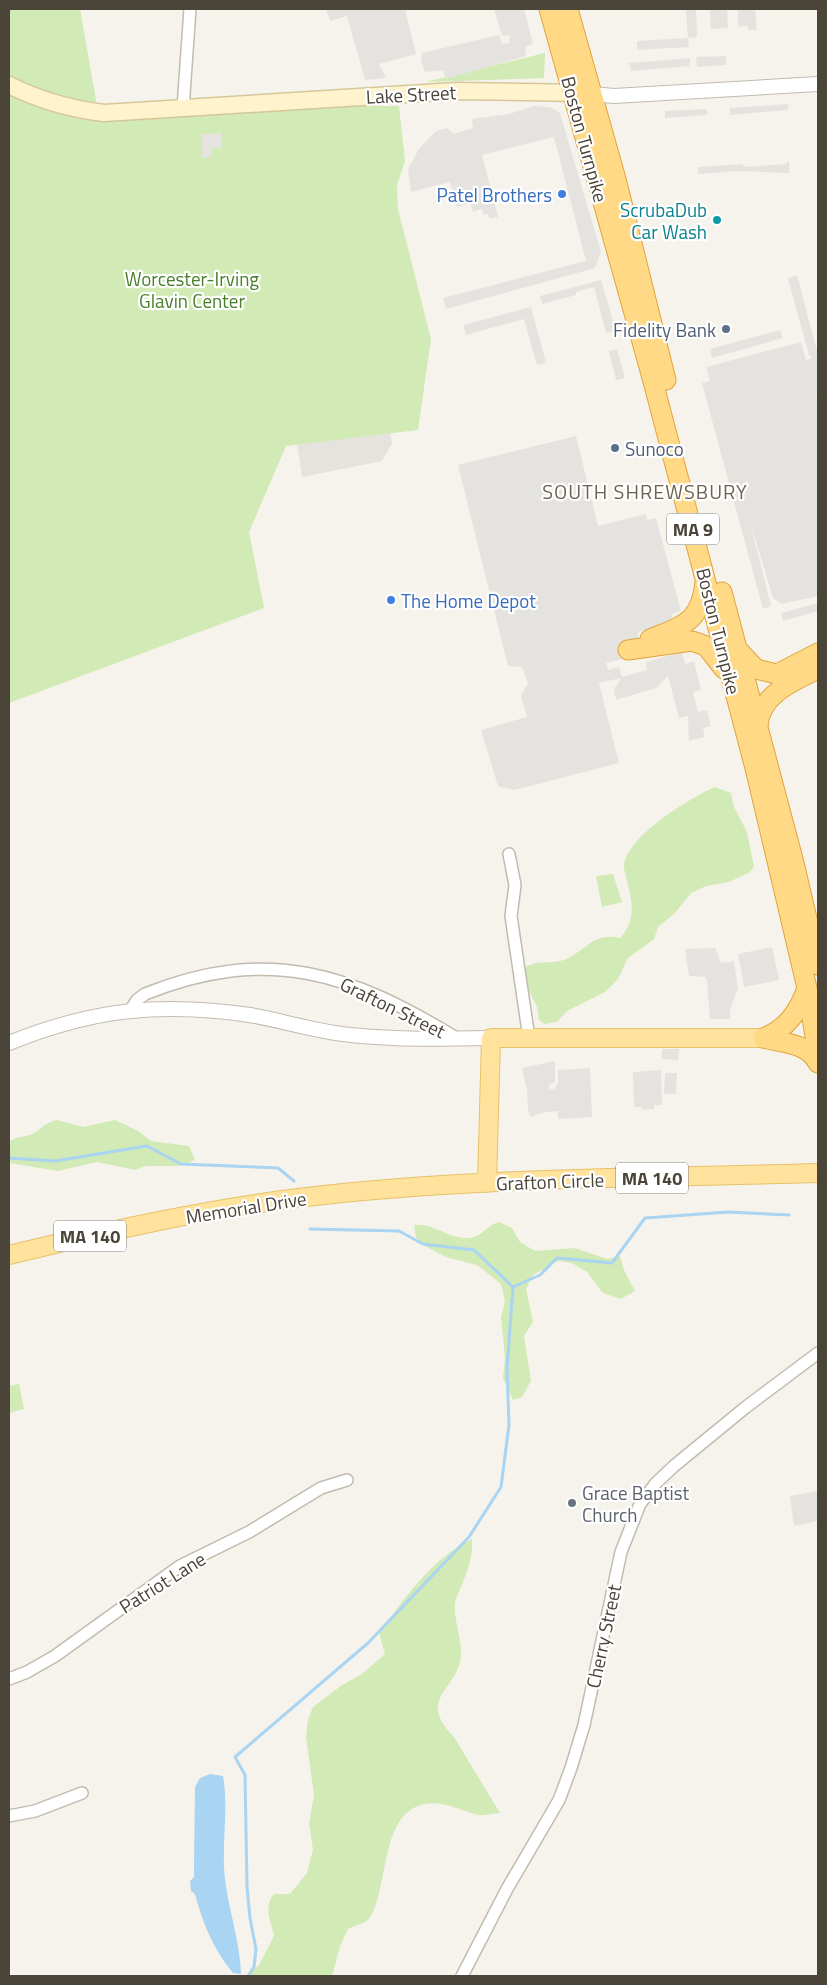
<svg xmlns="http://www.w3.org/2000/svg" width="827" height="1985" font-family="'Titillium Web',sans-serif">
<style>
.industrial{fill:#e6e2dd}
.green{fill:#d2eab5}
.parking{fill:#e5e3e0}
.water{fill:#a9d4f2}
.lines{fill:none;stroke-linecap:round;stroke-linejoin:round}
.stream{stroke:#a9d4f2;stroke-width:3}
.minor-casing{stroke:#c2bbae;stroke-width:14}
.tertiary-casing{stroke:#c2bbae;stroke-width:16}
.secondary-casing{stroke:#d6c79b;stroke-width:19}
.primary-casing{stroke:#e6c16a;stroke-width:20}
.trunk-casing{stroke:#e0a43c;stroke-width:21}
.minor{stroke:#fff;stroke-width:11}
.tertiary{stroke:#fff;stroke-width:14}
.secondary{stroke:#fff3cd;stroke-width:16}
.primary{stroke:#ffe39c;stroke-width:18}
.trunk{stroke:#ffd985;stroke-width:19}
.shop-dot{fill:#3f7fe0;stroke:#fff;stroke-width:2}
.culture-dot{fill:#0f9aa8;stroke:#fff;stroke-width:2}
.service-dot{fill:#5c6f8a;stroke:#fff;stroke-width:2}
.worship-dot{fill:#6b7280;stroke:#fff;stroke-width:2}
.labels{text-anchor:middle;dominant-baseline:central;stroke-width:4.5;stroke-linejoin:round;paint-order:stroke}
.shield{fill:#fff;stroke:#817c74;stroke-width:1}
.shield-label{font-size:18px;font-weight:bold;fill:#4b4439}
.street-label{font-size:19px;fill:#4b4439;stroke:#fff}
.shop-label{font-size:19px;fill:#366cbe;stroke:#fff;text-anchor:end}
.culture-label{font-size:19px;fill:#0d838f;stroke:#fff;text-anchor:end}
.park-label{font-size:19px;fill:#4a7f2a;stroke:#fff}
.service-label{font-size:19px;fill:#4e5e75;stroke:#fff;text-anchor:end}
.worship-label{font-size:19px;fill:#5b616d;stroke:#fff;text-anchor:start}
.neighbourhood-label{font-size:20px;letter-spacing:1px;fill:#6e6250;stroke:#fff}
</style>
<rect width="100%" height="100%" fill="#f6f3ec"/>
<path class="industrial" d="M 383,388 L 392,444 L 382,461 L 302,477 L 292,409 Z"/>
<path class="green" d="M 9,9 L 80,9 L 97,106 L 399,106 L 405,161 L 397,185 L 398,209 L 431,339 L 418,430 L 286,446 L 249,532 L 264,608 L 9,703 Z
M 545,53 L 544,78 L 425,82 Z
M 715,787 L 731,793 L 734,807 L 747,832 L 754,867 L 750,872 L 729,882 L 706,886 L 691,893 L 675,913 L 658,927 L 654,939 L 628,958 L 618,979 L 605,992 L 567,1011 L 557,1022 L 545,1024 L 539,1020 L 537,1007 L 522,977 L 525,967 C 541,960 545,964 560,961 C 584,955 591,931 620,938 C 636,921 633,903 627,882 C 626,877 624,871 624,867 C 625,837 690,798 715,787 Z
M 613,874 L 622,902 L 602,907 L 596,876 Z
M 57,1120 L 83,1127 L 115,1120 L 138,1131 L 151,1141 L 189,1146 L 195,1160 L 179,1166 L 146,1166 L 135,1170 L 97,1162 L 58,1171 L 9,1163 L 9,1142 C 17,1136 22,1138 32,1134 C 42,1130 41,1124 57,1120 Z
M 499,1222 L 512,1228 L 520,1242 L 535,1251 L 575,1248 L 607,1259 L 620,1256 L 624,1270 L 635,1291 L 621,1299 L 603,1293 L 587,1272 L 572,1263 L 558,1261 L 533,1275 L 526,1289 L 533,1322 L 524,1336 L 531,1381 L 522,1397 L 513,1400 L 503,1378 L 505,1358 L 501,1317 L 505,1301 L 501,1284 L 477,1265 L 446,1257 L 425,1246 L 416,1237 L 414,1225 C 433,1223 447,1238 466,1238 C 482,1239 486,1225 499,1222 Z
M 19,1384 L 24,1409 L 9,1413 L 9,1386 Z
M 472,1539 C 473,1557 468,1570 461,1587 C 459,1592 455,1599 455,1605 C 454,1622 462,1639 461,1655 C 459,1690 415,1697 454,1737 L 500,1813 C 494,1813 484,1816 478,1815 C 458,1810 440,1798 418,1806 C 381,1820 388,1886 371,1916 C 367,1923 356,1925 348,1929 L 340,1946 L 332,1976 L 245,1976 L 259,1965 L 274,1936 C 271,1922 263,1906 274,1894 L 290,1894 L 307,1873 L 313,1850 L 309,1824 L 314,1795 L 306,1737 L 308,1719 L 313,1707 L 342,1685 L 362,1674 L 385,1654 L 379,1633 C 405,1598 431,1559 472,1539 Z"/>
<path class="parking" d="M 326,9 L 405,9 L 416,54 L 379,64 L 386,78 L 365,80 L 347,16 L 330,21 Z
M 494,9 L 524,9 L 533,44 L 525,47 L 526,56 L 446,79 L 443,70 L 425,72 L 421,61 L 422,53 L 499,35 L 502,44 L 509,43 L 510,35 L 502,36 Z
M 686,9 L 696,9 L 697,37 L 688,38 L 689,47 L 637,50 L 637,41 L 688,38 Z
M 710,9 L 727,9 L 728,28 L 711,29 Z
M 738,9 L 755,9 L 757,30 L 748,30 L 747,26 L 738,27 Z
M 726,56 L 726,65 L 697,67 L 696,57 Z
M 690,58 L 689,66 L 631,71 L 629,63 Z
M 788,104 L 788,110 L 730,115 L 730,108 Z
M 534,106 L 550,107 L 560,113 L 601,252 L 595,268 L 446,309 L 443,298 L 586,261 L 554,137 L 482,155 L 498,217 L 490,219 L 488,214 L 484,215 L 482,209 L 473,212 L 470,203 L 457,207 L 450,182 L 411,192 L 408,169 L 419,149 L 436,131 L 447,128 L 454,134 L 473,128 L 472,119 L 509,114 Z
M 706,109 L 708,115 L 665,118 L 665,111 Z
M 222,133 L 222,148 L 212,148 L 211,157 L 202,158 L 202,134 Z
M 789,161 L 789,173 L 739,171 L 698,174 L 698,167 L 741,164 L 747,167 L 785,164 Z
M 797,275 L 818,355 L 818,401 L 814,388 L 818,404 L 818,596 L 782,604 L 773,598 L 750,522 L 771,606 L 763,609 L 702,383 L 710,381 L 706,367 L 801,342 L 806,360 L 812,358 L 809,355 L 788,279 Z
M 601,280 L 616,331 L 606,333 L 594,287 L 576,292 L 576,295 L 542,304 L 540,296 Z
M 531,307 L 546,363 L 537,365 L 524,319 L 466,335 L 463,325 Z
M 780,330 L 783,338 L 712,358 L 710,349 Z
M 617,349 L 625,378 L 616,380 L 609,351 Z
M 576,436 L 598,526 L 646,514 L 647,520 L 656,518 L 681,611 L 672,614 L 673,622 L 638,632 L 638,655 L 606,663 L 608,670 L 619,667 L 622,677 L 647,670 L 646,662 L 682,652 L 685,664 L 694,661 L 701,690 L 693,692 L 698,712 L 707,710 L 711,726 L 703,728 L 705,737 L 689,741 L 688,716 L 679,718 L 668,676 L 656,688 L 616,700 L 614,690 L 621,678 L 599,683 L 619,763 L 514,790 L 498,786 L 481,730 L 527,717 L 521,696 L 528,683 L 522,667 L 508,666 L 458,465 Z
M 818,603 L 818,611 L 783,621 L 781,613 Z
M 772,947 L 779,980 L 744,987 L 738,954 Z
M 715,948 L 721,963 L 734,961 L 738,989 L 730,1009 L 730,1019 L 710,1019 L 707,981 L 705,977 L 689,976 L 685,949 Z
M 662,1049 L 679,1049 L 678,1060 L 662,1059 Z
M 555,1061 L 555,1083 L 549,1084 L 549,1090 L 554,1089 L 558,1083 L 558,1070 L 590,1068 L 592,1117 L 558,1119 L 558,1111 L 540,1113 L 531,1117 L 528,1111 L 527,1091 L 522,1068 Z
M 661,1070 L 662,1105 L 654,1105 L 654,1109 L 642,1110 L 641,1107 L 634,1107 L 633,1072 Z
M 665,1073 L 677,1073 L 676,1094 L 664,1094 Z
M 818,1491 L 818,1521 L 794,1526 L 790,1496 Z"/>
<path class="water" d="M 210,1774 L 223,1776 C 229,1810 221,1845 225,1879 C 229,1912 240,1941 241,1974 L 233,1973 C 213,1949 203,1924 195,1894 L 191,1891 L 190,1881 L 194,1877 L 194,1865 L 195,1787 L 200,1778 Z"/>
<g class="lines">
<path class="stream" d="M 9,1158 L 55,1161 L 147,1146 L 181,1164 L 278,1168 L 294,1181
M 310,1229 L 399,1231 L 423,1244 L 474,1250 L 513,1287 L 540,1275 L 557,1258 L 612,1263 L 645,1218 L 728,1212 L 789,1215
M 248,1976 L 254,1967 L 256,1949 L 250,1918 L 247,1887 L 245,1775 L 235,1757 L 368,1643 L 469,1537 L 501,1487 L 509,1425 L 507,1369 L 513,1287"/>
<defs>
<path id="minor" d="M 183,108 L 190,9
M 509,854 L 515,885 L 511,916 L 529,1038
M 130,1011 L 137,1000 L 145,994 C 268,945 350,973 458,1039
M 9,1679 L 27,1672 L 55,1656 L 180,1566 L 249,1532 L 321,1488 L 347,1480
M 9,1816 L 35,1811 L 82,1793
M 462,1976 L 507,1889 L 559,1800 L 571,1768 L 584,1725 L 621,1552 L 640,1504 L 656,1483 L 674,1466 L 746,1407 L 818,1353"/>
<path id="tertiary" d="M 592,94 L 614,96 L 818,84
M 9,1043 C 93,1009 161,1002 250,1015 C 284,1021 317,1032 351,1035 C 398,1040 445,1039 491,1038"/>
<path id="secondary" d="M 9,85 C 39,100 70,109 104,113 L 456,91 L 583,93"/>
<path id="primary" d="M 487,1183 L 491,1038 L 763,1038
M 9,1255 C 104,1232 200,1210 298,1198 C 470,1177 645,1178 818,1173"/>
<path id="trunk" d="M 549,9 L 651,374 L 755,768 L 807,988 L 818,1054
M 568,9 L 616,179 L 666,380
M 722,592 L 793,859 L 818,965
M 650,639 C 683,626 701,622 705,582
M 628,650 L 692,641 L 706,646 L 724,669
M 738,650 L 756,669 L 777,674 L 818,653
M 758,726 C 760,694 794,681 818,669
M 763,1038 C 787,1029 799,1011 807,988
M 763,1038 C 783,1043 808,1043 818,1063"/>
</defs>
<use href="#minor" class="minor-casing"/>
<use href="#tertiary" class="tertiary-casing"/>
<use href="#secondary" class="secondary-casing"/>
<use href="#primary" class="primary-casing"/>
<use href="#trunk" class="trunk-casing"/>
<use href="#minor" class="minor"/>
<use href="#tertiary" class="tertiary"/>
<use href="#secondary" class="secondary"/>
<use href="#primary" class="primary"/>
<use href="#trunk" class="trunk"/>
</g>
<g class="shop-dot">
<circle cx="562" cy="194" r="5"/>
<circle cx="391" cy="600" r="5"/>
</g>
<circle class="culture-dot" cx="717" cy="220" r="5"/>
<g class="service-dot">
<circle cx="726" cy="329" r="5"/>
<circle cx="615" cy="448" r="5"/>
</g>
<circle class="worship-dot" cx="572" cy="1503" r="5"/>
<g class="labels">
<g class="shield">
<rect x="667" y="513.5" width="52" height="31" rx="4"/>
<rect x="616" y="1162.5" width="72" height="31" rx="4"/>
<rect x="54" y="1220.5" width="72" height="31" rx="4"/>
</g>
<g class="shield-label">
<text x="693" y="529">MA 9</text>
<text x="652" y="1178">MA 140</text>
<text x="90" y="1236">MA 140</text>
</g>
<g class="street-label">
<text transform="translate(411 94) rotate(-3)">Lake Street</text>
<text transform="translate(585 139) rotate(75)">Boston Turnpike</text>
<text transform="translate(719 631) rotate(76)">Boston Turnpike</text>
<text transform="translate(393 1007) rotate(26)">Grafton Street</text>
<text transform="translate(550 1181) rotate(-2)">Grafton Circle</text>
<text transform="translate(246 1207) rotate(-9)">Memorial Drive</text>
<text transform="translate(162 1582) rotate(-32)">Patriot Lane</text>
<text transform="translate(603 1636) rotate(-78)">Cherry Street</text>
</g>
<g class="shop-label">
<text x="552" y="194">Patel Brothers</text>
<text x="401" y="600" text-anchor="start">The Home Depot</text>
</g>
<g class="culture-label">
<text x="707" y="209">ScrubaDub<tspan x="707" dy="22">Car Wash</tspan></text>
</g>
<g class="park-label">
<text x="192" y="278">Worcester-Irving<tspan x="192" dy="22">Glavin Center</tspan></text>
</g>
<g class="service-label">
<text x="716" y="329">Fidelity Bank</text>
<text x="625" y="448" text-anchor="start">Sunoco</text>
</g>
<g class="worship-label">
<text x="582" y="1492">Grace Baptist<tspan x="582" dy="22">Church</tspan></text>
</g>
<g class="neighbourhood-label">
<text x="645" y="491">SOUTH SHREWSBURY</text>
</g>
</g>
<rect width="827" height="1985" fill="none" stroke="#4b4439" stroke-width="20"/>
</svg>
